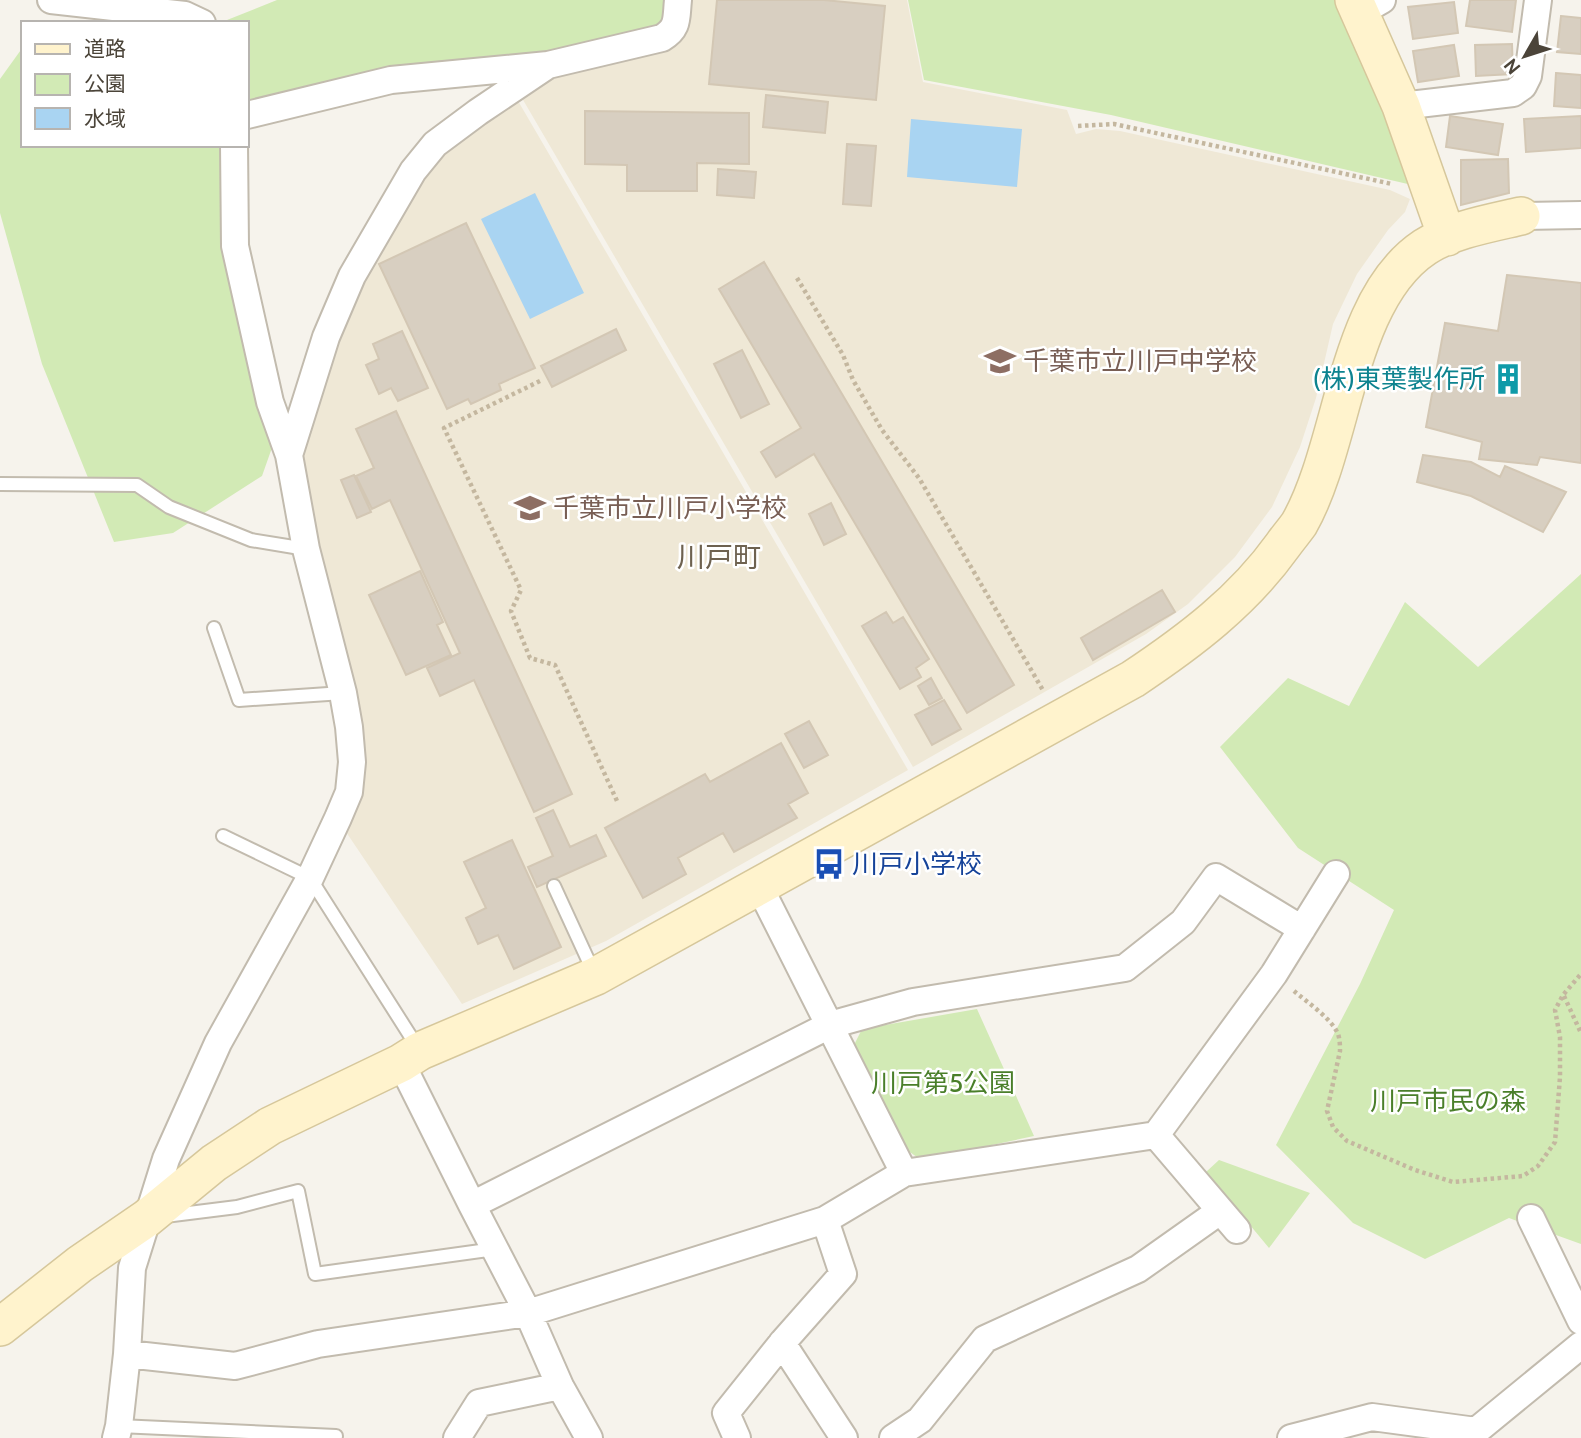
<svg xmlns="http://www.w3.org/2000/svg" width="1581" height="1438" font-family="Cabin,'Noto Sans JP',sans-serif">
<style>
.education{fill:#efe8d6}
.green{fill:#d2eab5}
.water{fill:#a9d4f2}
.building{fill:#d8cfc1;stroke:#d3c7b4;stroke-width:2}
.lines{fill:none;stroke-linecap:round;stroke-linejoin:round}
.lane-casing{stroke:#c2bbae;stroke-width:16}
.street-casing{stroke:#c2bbae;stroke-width:30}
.secondary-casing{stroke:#d6c79b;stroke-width:40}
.path{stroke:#c4b79f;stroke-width:4.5;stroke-dasharray:3.5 3.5;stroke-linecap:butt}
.lane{stroke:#fff;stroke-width:12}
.street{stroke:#fff;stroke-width:26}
.secondary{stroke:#fff3cd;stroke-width:37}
.labels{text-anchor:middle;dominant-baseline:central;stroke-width:5;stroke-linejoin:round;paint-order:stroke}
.education-label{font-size:26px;fill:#785e54;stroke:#fff;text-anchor:start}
.culture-label{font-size:26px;fill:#0d838f;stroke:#fff;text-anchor:end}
.transit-label{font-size:26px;fill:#164399;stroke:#fff;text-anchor:start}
.park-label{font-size:26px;fill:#4a7f2a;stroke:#fff}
.neighbourhood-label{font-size:28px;fill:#6e6250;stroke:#fff}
</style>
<rect width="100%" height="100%" fill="#f6f3ec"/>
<path class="education" d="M 688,0 L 907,0 L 923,82 L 1067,110 L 1076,134 L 1096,129 L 1120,131 L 1390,190 L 1410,199 L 1405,212 L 1388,230 L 1357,274 L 1333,324 L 1316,398 L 1300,447 L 1272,507 L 1235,557 L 1188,604 L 1146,634 L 913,767 L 519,93 L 563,70 L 637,54 L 683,39 Z
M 514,94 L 908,770 L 606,941 L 462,1004 L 342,826 L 355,795 L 294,461 L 350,291 L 436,153 Z"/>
<path class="green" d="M 277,0 L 669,0 L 666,17 L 656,30 L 548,54 L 247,108 L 247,23 L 227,23 L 227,20 Z
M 908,0 L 1336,0 L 1406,164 L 1412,185 L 1111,115 L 924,80 Z
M 23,47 L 23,145 L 224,145 L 274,442 L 262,476 L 173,533 L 114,542 L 42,364 L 0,213 L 0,79 Z
M 1581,574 L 1581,1244 L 1509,1218 L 1425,1259 L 1353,1223 L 1276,1145 L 1360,984 L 1394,910 L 1298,848 L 1220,747 L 1288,678 L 1349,706 L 1405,602 L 1478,667 Z
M 977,1009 L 1034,1136 L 921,1160 L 907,1150 L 854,1045 L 862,1029 Z
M 1219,1160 L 1310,1193 L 1269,1248 L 1206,1172 Z"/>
<path class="water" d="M 911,119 L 1022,129 L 1017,187 L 907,177 Z
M 535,193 L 584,293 L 530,319 L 481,219 Z"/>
<path class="building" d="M 717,0 L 824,0 L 885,6 L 876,100 L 709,84 Z
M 1470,0 L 1516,0 L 1512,32 L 1466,26 Z
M 1454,2 L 1458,33 L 1413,39 L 1408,7 Z
M 1561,16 L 1581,18 L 1581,54 L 1557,52 Z
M 1512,44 L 1513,74 L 1476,76 L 1475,45 Z
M 1454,45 L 1459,76 L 1418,82 L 1413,51 Z
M 1556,73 L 1581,75 L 1581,108 L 1554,106 Z
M 766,95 L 828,102 L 825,133 L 763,127 Z
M 585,111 L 749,113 L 749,164 L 697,163 L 697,191 L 627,191 L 627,165 L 585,164 Z
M 1450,116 L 1503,124 L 1498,155 L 1446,147 Z
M 1581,116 L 1581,148 L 1526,152 L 1524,119 Z
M 847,144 L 876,146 L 871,206 L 843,204 Z
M 1508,159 L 1509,193 L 1461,205 L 1461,160 Z
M 718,169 L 756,172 L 754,198 L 717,195 Z
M 466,223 L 535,368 L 499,384 L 501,390 L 471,404 L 468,399 L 447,409 L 379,264 Z
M 764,262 L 1014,685 L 967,713 L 814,454 L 776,477 L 761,452 L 801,428 L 719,289 Z
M 1507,275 L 1581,283 L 1581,463 L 1540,457 L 1537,465 L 1479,459 L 1482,442 L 1426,427 L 1445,323 L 1498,331 Z
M 616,329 L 626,350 L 552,387 L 541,366 Z
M 402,331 L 428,388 L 398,401 L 391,388 L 379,394 L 366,365 L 379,359 L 373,344 Z
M 742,350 L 769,404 L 741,418 L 714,364 Z
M 396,411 L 572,794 L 534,812 L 474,680 L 440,696 L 427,668 L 460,653 L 390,500 L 372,509 L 356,476 L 374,468 L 356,429 Z
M 1423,455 L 1471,462 L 1500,477 L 1505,466 L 1566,492 L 1543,532 L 1471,496 L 1417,482 Z
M 354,475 L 371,512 L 357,518 L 341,480 Z
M 831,503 L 846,534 L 824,545 L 809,514 Z
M 420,571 L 443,622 L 437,625 L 451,655 L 406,675 L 369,595 Z
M 1162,590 L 1175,612 L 1093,660 L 1081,638 Z
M 886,612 L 893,623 L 903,617 L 929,659 L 916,668 L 921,677 L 900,689 L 862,626 Z
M 931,678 L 942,698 L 929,705 L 918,686 Z
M 944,700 L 961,729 L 932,745 L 915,715 Z
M 809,721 L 828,755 L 804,768 L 785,734 Z
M 781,743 L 808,793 L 788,804 L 797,818 L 734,852 L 723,833 L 678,858 L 686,874 L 643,898 L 605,828 L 705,774 L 710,782 Z
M 553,810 L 570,847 L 596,835 L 606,856 L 537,887 L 528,867 L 553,856 L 536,818 Z
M 512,840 L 561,947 L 514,969 L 498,935 L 478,944 L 466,918 L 486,908 L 464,862 Z"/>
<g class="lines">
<defs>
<path id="lane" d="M 0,484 L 137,485 L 169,507 L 251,540 L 306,549
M 214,628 L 239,700 L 343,693
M 223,836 L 310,878 L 418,1048
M 554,886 L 594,973
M 165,1216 L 237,1207 L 298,1191 L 315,1274 L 495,1249
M 119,1426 L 336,1436"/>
<path id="street" d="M 51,0 L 185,15 L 202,23
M 1361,12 L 1382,0
M 1401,106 L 1513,93 L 1523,86 L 1528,76 L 1538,0
M 247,115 L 391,80 L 548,65 L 662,38 C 679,28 676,18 678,0
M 234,145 L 235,246 L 270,402 L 289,455
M 1521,216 L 1581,215
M 759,886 L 904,1173
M 401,1063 L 472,1205 L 528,1313 L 560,1386 L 589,1438
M 1156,1135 L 1237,1230
M 472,1205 L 830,1025 L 913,1002 L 1125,968 L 1183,922 L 1216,877 L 1302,929
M 1531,1218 L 1581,1321
M 782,1343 L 844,1438
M 127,1354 L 235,1366 L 318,1344 L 528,1313 L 825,1220 L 904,1173 L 1156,1135 L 1274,974 L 1336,874
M 116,1438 L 119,1426 L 127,1354 L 132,1268 L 166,1159 L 218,1043 L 310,878 L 338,818 L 349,792 L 352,762 L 349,727 L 343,693 L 306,549 L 289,455 L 326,337 L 352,276 L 413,171 L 435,144 L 478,112 L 548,65
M 457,1438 L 479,1403 L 560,1386
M 737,1438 L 726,1413 L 782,1343 L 843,1274 L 825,1220
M 893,1438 L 920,1420 L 985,1339 L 1138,1269 L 1220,1211
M 1291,1438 L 1372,1417 L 1476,1431 L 1581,1345"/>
<path id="secondary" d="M 1354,0 L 1401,106 L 1447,237
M 0,1327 L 80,1264 L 147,1218 L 214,1163 L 270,1126 L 401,1063 L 420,1051 L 596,976 L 1133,679 C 1190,641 1243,601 1283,545 C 1288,538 1294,531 1299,524 C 1345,444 1345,300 1425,247 C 1451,230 1491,223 1521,216"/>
</defs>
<use href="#lane" class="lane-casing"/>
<use href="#street" class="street-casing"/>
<use href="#secondary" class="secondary-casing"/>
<path class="path" d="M 1078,126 L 1114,124 L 1392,184
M 797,278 L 843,355 L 853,380 L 882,430 L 919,478 L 1044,692
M 540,381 L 444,428 L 521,590 L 511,611 L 530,658 L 555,665 L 617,801
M 1294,991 C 1307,1002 1332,1019 1338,1034 C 1340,1040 1340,1046 1340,1051 L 1327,1111 L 1333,1127 L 1347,1141 L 1415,1170 L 1453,1182 L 1523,1176 L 1538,1166 L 1555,1142 L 1560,1077 L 1560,1037 L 1555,1010 L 1563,995 L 1581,974
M 1564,996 L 1581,1033"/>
<use href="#lane" class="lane"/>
<use href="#street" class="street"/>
<use href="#secondary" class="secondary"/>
</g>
<defs>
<symbol id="school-bare" viewBox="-9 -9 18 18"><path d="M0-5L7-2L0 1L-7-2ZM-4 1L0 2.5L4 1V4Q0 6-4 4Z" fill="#8d6e63" stroke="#fff" stroke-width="2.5" paint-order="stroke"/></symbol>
<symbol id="building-bare" viewBox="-9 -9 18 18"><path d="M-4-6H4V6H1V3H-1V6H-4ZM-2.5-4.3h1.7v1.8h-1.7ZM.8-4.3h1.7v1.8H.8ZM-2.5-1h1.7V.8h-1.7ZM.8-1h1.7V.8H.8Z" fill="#0f9aa8" stroke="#fff" stroke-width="2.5" paint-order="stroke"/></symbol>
<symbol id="bus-bare" viewBox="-9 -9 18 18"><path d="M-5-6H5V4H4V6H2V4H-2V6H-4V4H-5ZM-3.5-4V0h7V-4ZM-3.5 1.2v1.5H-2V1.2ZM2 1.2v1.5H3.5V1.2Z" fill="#1a4fb4" stroke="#fff" stroke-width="2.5" paint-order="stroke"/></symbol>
</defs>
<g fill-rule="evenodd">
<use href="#school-bare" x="978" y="339" width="44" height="44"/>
<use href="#building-bare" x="1486" y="357" width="44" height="44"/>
<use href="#school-bare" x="508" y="486" width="44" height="44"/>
<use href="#bus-bare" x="807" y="842" width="44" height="44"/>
</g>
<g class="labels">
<g class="education-label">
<text x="1023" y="361">千葉市立川戸中学校</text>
<text x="553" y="508">千葉市立川戸小学校</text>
</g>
<g class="culture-label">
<text x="1485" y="379">(株)東葉製作所</text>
</g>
<g class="transit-label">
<text x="852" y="864">川戸小学校</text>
</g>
<g class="park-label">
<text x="943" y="1083">川戸第5公園</text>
<text x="1448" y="1101">川戸市民の森</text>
</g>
<g class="neighbourhood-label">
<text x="719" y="557">川戸町</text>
</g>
</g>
<rect x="21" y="21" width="228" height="126" fill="#ffffff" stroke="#b7b4b0" stroke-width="2"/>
<rect x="35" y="44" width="35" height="10" fill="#fff3cd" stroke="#b7b4b0" stroke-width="2"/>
<text x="84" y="56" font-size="21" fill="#4b4439">道路</text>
<rect x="35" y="74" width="35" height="21" fill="#d2eab5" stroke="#b7b4b0" stroke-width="2"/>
<text x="84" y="91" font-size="21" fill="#4b4439">公園</text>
<rect x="35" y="108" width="35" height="21" fill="#a9d4f2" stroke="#b7b4b0" stroke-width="2"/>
<text x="84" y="126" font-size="21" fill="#4b4439">水域</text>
<g transform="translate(1525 56) rotate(231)" stroke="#ffffff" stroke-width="5" paint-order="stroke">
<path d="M0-5L12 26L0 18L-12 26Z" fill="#4b4439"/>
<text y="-10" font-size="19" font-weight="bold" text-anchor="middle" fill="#4b4439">N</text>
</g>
</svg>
